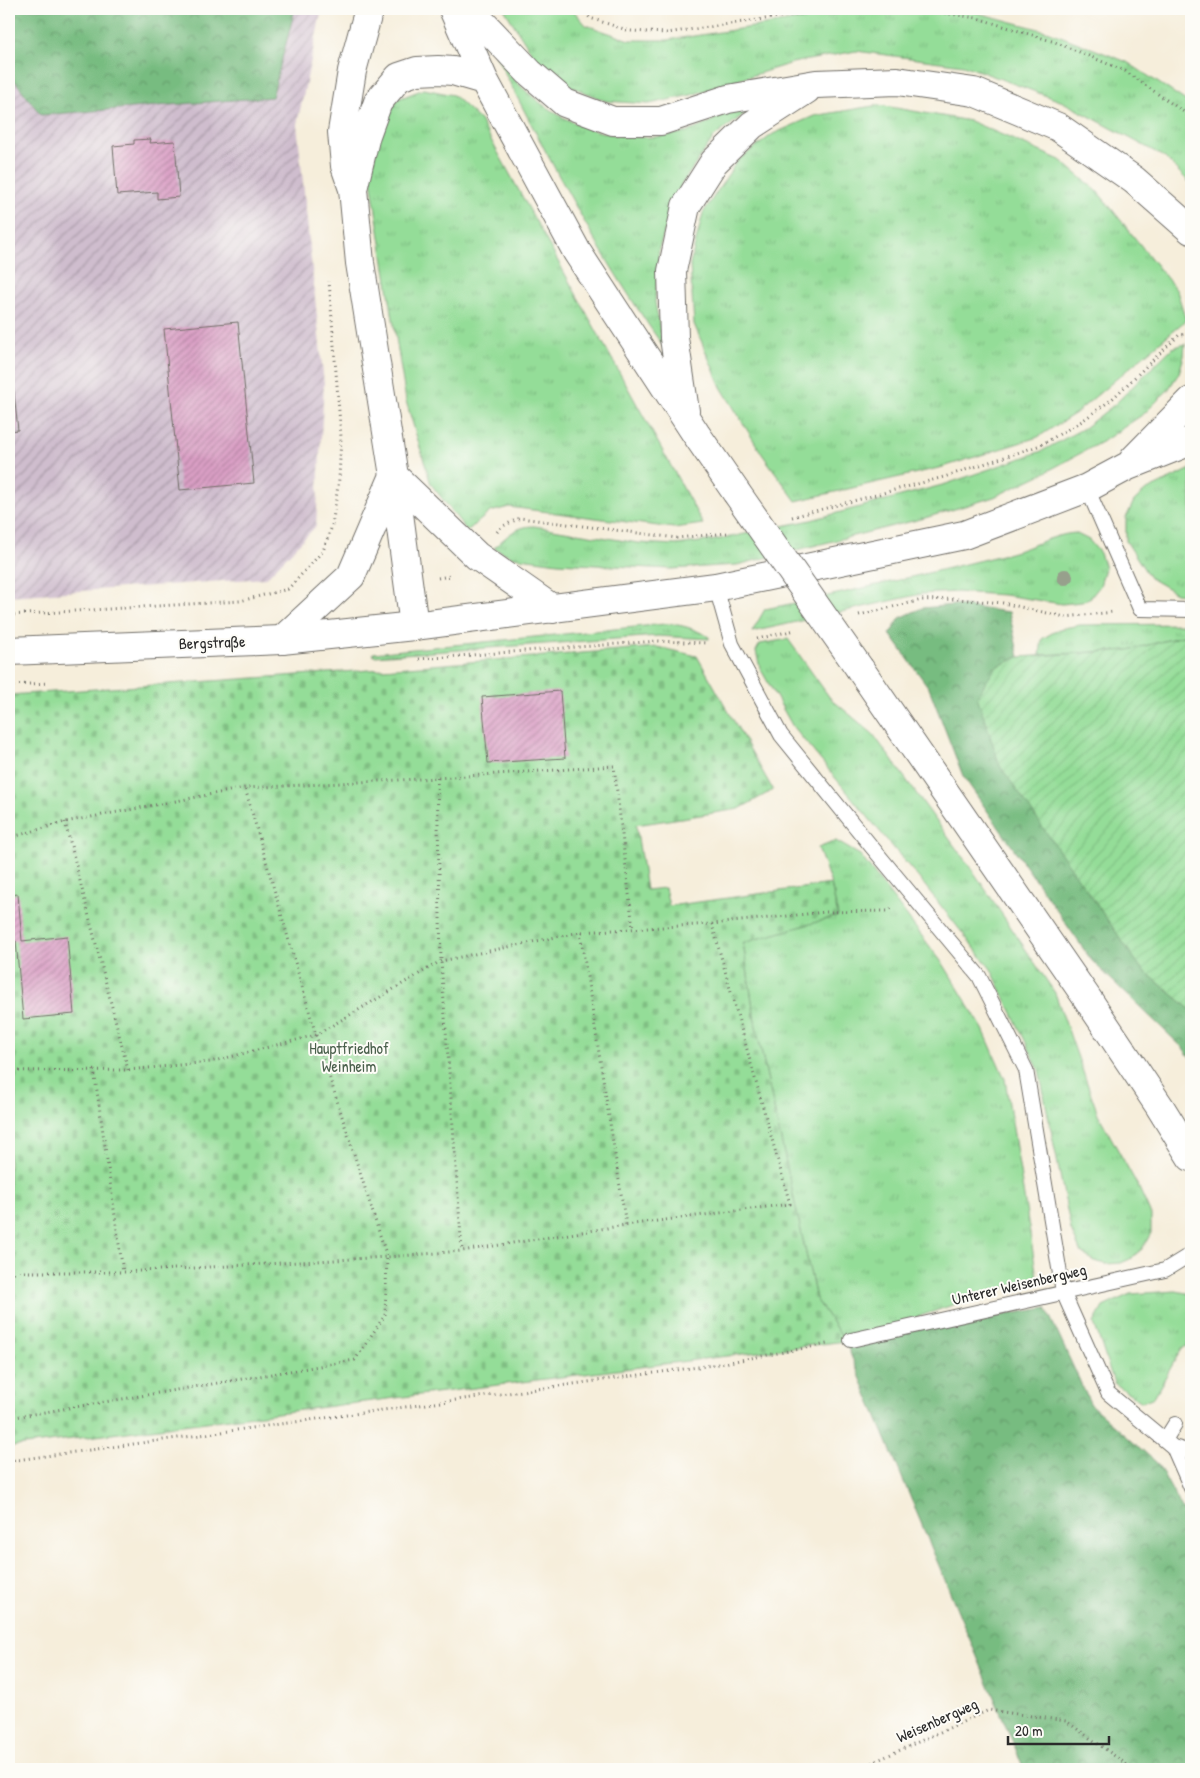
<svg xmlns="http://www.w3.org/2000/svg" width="1200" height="1778" font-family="'Patrick Hand',sans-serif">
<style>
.industrial{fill:url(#industrial-furrows)}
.grass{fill:url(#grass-tufts);stroke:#608462}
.forest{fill:url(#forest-crowns);stroke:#517456}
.cemetery{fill:url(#cemetery-stones);stroke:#608462}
.garden{fill:url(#garden-furrows);stroke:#608462}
.building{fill:url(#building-hatch)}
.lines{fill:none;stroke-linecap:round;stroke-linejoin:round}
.lane-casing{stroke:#726f69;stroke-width:16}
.secondary-casing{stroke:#726f69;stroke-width:30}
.primary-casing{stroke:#726f69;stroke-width:30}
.path{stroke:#726f69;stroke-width:3;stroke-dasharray:1 4;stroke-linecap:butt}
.lane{stroke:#fff;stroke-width:14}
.secondary{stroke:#fff;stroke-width:28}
.primary{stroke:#fff;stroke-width:28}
.primary-bridge-casing{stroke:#726f69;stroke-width:30;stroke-linecap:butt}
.primary-bridge{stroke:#fff;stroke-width:28}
.tree{fill:#97a08c}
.labels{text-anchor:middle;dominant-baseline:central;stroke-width:4;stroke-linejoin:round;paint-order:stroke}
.street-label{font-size:16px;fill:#2b2b2b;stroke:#fdfcf7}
.park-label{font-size:16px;fill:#4a604c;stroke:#fdfcf7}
</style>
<defs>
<pattern id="industrial-furrows" width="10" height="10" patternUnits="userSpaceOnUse" patternTransform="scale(1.25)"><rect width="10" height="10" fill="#cfbdce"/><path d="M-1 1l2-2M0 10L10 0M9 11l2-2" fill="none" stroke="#a89aa7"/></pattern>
<pattern id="grass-tufts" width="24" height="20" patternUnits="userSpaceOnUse" patternTransform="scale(1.25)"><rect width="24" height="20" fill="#94dd98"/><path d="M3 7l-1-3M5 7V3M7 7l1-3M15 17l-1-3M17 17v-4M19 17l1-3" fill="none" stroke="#80be83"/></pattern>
<pattern id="forest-crowns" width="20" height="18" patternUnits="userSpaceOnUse" patternTransform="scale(1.25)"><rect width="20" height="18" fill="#77bc80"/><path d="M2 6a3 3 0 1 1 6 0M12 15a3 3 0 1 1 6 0" fill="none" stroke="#629969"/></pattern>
<pattern id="cemetery-stones" width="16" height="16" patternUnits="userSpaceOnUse" patternTransform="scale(1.25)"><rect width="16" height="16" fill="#94dd98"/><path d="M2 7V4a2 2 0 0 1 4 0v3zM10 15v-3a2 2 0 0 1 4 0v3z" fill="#80be83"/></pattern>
<pattern id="garden-furrows" width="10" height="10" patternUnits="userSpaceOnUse" patternTransform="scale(1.25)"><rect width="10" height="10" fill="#94dd98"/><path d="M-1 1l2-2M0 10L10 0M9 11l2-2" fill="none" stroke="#80be83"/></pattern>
<pattern id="building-hatch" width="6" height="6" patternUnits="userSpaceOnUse" patternTransform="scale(1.25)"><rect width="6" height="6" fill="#da9fc5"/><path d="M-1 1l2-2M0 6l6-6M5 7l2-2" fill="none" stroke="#b182a0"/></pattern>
</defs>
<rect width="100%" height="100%" fill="#fdfcf7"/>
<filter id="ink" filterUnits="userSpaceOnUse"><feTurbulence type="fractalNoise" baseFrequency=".02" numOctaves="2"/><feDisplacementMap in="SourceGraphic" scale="10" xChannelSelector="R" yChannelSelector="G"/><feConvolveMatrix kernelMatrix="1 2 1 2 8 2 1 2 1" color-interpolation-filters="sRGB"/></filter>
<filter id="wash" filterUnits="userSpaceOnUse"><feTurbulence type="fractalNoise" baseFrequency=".0096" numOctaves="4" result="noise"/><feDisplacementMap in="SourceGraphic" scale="20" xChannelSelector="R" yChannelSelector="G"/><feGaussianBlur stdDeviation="1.12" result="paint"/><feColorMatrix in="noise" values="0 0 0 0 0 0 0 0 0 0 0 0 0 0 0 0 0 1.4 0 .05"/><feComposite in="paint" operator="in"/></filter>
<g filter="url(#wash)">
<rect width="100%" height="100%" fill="#f6eedb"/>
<path class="industrial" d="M 9,9 L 322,9 L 297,124 L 324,384 L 316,526 L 266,578 L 9,596 Z"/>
<path class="grass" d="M 504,9 L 572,9 L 586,25 L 629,40 L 668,40 L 837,14 L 859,9 L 963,9 L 1050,32 L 1127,62 L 1189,103 L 1191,106 L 1191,184 L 1163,156 L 1063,102 L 963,65 L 856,51 L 792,63 L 691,95 L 649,104 L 605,101 L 557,80 L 533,55 Z
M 493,50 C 500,60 507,71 515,80 C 559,128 626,149 689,131 C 707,126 723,112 740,107 C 745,105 751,106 756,105 L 714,137 L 681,185 L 659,248 L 655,302 L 663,346 C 598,254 544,150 493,50 Z
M 424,89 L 453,95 L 480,120 L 703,524 L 674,528 L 509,507 L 490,512 L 467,531 L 431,484 L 406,401 L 371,180 L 379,130 L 398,99 Z
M 879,105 L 970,121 L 1060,160 L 1097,191 L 1127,228 L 1177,291 L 1186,320 L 1076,413 L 1038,437 L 943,467 L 796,501 L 762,454 L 721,387 L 694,324 L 690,265 L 703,213 L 737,161 L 773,134 L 814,116 Z
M 1185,344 L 1184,356 L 1179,373 L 1168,390 L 1145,413 L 1105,440 L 1046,472 L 994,497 L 925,518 L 737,565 L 671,569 L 558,563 L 513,557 L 494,548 C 507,536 516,526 534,526 L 638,543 L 676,545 L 716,540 L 811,520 L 946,484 L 1042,451 L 1084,428 L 1114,405 L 1172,348 Z
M 1191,469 L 1191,595 L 1176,593 L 1150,578 L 1126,541 L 1126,518 L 1134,501 L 1145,491 Z
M 1075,533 L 1089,540 L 1100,553 L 1105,568 L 1100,586 L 1091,597 L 1082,602 L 1062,604 L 1004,595 L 956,592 L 921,594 L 752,632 L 765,609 C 847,593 929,573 1010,553 C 1033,547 1051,535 1075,533 Z
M 665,624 C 682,624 695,629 709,637 L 709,639 L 658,636 L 374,656 L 373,653 Z
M 1191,624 L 1191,634 L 1129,650 L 1040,655 L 1042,639 L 1059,629 L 1080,625 Z
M 788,639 L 830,698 L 873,734 L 975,874 L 1055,993 L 1098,1114 L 1139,1188 L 1151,1215 L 1151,1233 L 1142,1249 L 1130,1259 L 1121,1263 L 1106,1264 L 1094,1261 L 1081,1253 L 1071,1230 L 1039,1070 L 991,969 L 922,882 L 793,727 L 760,668 L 756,651 L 760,644 Z
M 836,841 L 860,855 L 944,965 L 983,1029 L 1005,1079 L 1037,1277 L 845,1341 L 816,1299 L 756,1027 L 743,942 L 838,916 L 831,884 L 818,848 Z
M 1176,1291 L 1191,1294 L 1191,1345 L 1182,1348 L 1154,1397 L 1142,1402 L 1114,1383 L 1094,1323 L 1103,1307 L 1130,1294 Z"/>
<path class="forest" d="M 9,9 L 295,9 L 272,97 L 41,115 L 9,73 Z
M 954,605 L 1009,612 L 1019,657 L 996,667 L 1141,968 L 1191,1010 L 1191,1059 L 1183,1048 L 1092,961 L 963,776 L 929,688 L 890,634 L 900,618 L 922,608 Z
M 1046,1308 L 1091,1405 L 1157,1463 L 1191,1525 L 1191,1769 L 1024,1769 L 845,1341 Z"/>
<path class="cemetery" d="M 657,647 L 697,656 L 773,790 L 739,809 L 636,825 L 646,890 L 665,888 L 669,906 L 831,884 L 838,916 L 743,943 L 756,1027 L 816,1299 L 845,1341 L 9,1447 L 9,695 L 370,670 Z"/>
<path class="garden" d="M 1191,634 L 1191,1010 L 1141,968 L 1000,766 L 977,696 L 996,667 L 1019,657 L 1129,650 Z"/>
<g id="blocks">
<path class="building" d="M 151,139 L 150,143 L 175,141 L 179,197 L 157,199 L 157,192 L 117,195 L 113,146 L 134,144 L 134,140 Z
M 238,322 L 254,483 L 180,490 L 164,329 Z
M 9,356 L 10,356 L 18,430 L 9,431 Z
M 560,691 L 565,758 L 488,763 L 482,697 Z
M 18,894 L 22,941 L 67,936 L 74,1014 L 23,1019 L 16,941 L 9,942 L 9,895 Z"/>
</g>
</g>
<g filter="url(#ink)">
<use href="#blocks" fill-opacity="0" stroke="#726f69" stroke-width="1"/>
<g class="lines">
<defs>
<path id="lane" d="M 1087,488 L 1140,609 L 1191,610
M 716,587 L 732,644 L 781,735 L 871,846 L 979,976 L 1026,1070 L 1063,1292 L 1108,1393 L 1173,1447 L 1191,1452
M 851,1340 L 1165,1270 L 1191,1254
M 1165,1440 L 1175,1424
M 1173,1447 L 1191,1488"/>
<path id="secondary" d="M 1134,459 L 1191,401
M 9,651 L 282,640 L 414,626 L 716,587 L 964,535 L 1087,488 L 1128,466 L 1191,441"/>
<path id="primary" d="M 369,9 L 352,71 L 342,132 L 345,166 L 353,189 L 360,263 L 394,476 L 414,626
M 453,9 L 484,80 L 577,252 L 696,434 L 736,492
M 469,9 L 529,72 L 565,103 L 613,121 L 661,121 L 728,99 L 816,84 L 897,81 L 974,92 L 1058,127 L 1134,180 L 1191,230
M 354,185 L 366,135 L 378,102 L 399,77 L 417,71 L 438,70 L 453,71 L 484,80
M 685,411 L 674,338 L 672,271 L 686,206 L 714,162 L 752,125 L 806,90
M 394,476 L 477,556 L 553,609
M 282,640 L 351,576 L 393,478
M 860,669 L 1087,998 L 1160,1107 L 1191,1157"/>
</defs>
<use href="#lane" class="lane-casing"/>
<use href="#secondary" class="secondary-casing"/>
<use href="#primary" class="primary-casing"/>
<path class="path" d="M 582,9 L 590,18 L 630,31 L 667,33 L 834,9
M 915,9 L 977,18 L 1055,42 L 1125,71 L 1191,117
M 792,517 L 944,477 L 1041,445 L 1082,421 L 1111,400 L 1179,335 L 1191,334
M 497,532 L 501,527 L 520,518 L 677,538 L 728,533
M 438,578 L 451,576
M 9,615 L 240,601 L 288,589 L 323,551 L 332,526 L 339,479 L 341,437 L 329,281
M 859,615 L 922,600 L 956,599 L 1003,603 L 1065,617 L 1114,612
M 757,639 L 795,630
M 419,659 L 658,641 L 707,643
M 9,685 L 48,683
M 437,778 L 441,961 L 462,1251
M 65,822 L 128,1070
M 9,838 L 65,822 L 245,788 L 437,778 L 614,766 L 633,928
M 580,932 L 626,1225
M 94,1070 L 123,1272
M 9,1071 L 128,1070 L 210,1062 L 316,1035 L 441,961 L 580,932 L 712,924 L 826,912 L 888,911 L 892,908
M 9,1272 L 123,1272 L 387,1257 L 462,1251 L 626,1225 L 790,1204 L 712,924
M 9,1418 L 355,1360 L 385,1315 L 387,1257 L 316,1035 L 245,788
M 9,1461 L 713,1365 L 827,1344
M 858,1769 L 989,1710 L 1066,1721 L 1133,1769"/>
<use href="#lane" class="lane"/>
<use href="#secondary" class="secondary"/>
<use href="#primary" class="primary"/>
<defs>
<path id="primary-bridge" d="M 736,492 L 860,669"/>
</defs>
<use href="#primary-bridge" class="primary-bridge-casing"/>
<use href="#primary-bridge" class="primary-bridge"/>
</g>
<circle class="tree" cx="1065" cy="577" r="8"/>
</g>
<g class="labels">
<g class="street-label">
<text transform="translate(212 642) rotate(-2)">Bergstraße</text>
<text transform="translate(1019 1284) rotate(-13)">Unterer Weisenbergweg</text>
<text transform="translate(937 1720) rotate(-24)">Weisenbergweg</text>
</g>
<g class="park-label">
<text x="349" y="1048">Hauptfriedhof<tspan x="349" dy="18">Weinheim</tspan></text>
</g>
</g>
<rect width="1200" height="1778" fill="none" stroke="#fdfcf7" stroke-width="30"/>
<path d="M1008 1736v8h101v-8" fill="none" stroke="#2b2b2b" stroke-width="2.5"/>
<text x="1015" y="1736" font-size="15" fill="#2b2b2b" stroke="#fdfcf7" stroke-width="4" paint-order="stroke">20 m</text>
</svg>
